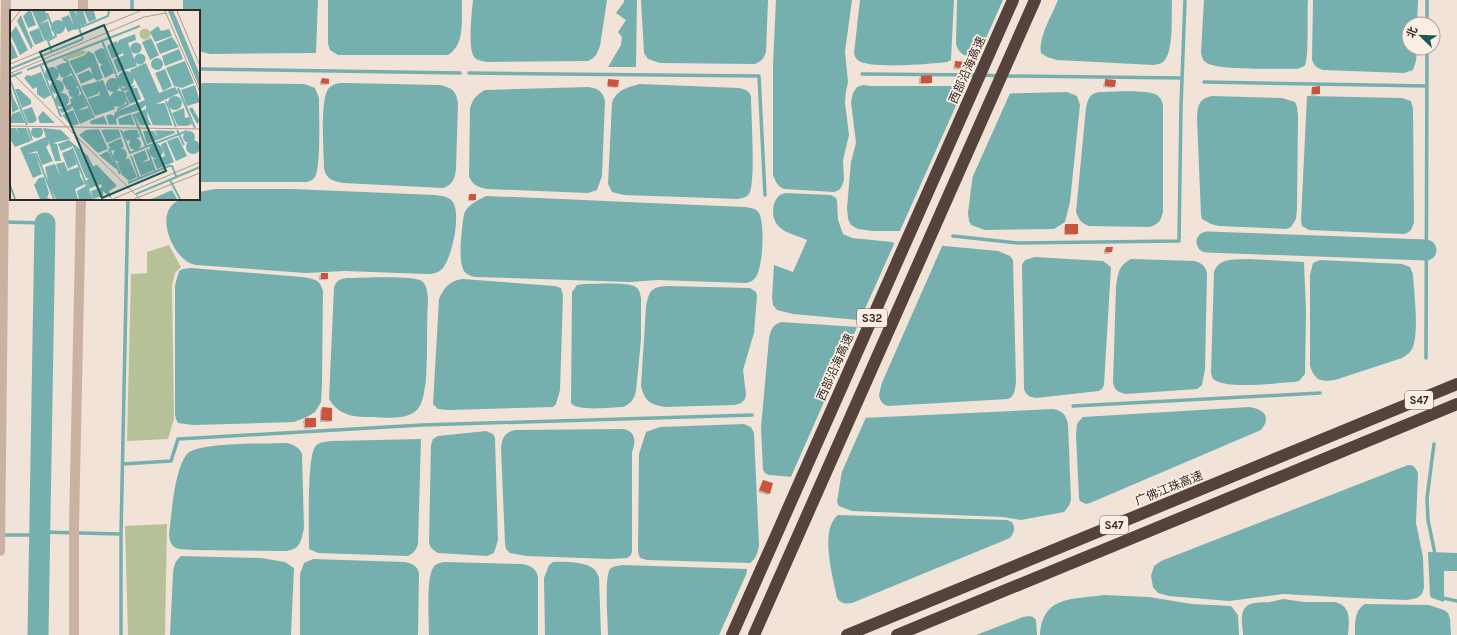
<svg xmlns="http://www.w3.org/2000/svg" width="1457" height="635" font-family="Karla,'Noto Sans SC',sans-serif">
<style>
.green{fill:#b7c197}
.water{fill:#75b0ae}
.pier{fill:#f2e3d8}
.shadow{fill:#0003}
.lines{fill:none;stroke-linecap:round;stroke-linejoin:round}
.stream{stroke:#75b0ae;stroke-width:3.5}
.river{stroke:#75b0ae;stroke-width:21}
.building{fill:#cb543c}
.minor{stroke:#cab2a3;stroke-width:10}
.highway{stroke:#56423c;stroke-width:12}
.labels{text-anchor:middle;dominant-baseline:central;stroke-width:3.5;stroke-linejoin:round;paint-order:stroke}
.shield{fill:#faeee4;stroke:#70645f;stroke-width:1}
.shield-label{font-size:11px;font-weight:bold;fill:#352926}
.street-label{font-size:12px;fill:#352926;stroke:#faeee4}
.inset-river{fill:none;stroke:#75b0ae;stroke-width:2}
.inset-road{fill:none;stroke:#a69991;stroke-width:1}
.view{fill:#1a5857;fill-opacity:0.15;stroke:#1a5857;stroke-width:2}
.inset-edge{fill:none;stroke:#352926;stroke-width:2}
</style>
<rect width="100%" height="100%" fill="#f2e3d8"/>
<path class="green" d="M 169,245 L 181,267 L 175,273 L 172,286 L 174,419 L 168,439 L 127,441 L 131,274 L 147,273 L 147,252 Z
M 167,524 L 165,635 L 128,635 L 125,526 Z"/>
<path class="water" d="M 183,0 L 318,0 L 316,53 L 210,54 L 199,51 L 199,11 L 183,11 Z
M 328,0 L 462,0 C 461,19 466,44 448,55 L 338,55 L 330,50 L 328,44 Z
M 473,0 L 607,0 L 600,46 C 597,54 595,58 588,61 L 487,62 C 483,61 478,61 475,58 C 467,51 472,11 473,0 Z
M 624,0 L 637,0 L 636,67 L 608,67 L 621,45 L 622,37 L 618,32 L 626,20 L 616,13 L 624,2 Z
M 641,0 L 768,0 L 766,52 C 764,58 762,61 755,64 L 660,63 L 648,59 L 644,53 Z
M 776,0 L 852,0 L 845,52 L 848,82 L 846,91 L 845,102 L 849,135 L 843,160 L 844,180 L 842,186 L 839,190 L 834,192 L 784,189 C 777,186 776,182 773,175 L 773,64 Z
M 860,0 L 954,0 L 951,60 L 947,62 C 930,64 872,69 859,61 C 856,59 855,57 854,53 Z
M 957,0 L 1030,0 L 981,56 C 970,57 960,58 956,44 Z
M 1058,0 L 1172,0 C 1171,16 1174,47 1165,60 C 1162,64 1158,64 1154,65 L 1057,60 L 1047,57 L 1041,53 C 1038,38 1052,15 1058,0 Z
M 1204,0 L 1308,0 C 1307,11 1309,58 1305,65 C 1303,68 1299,68 1296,69 C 1277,68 1221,71 1207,63 C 1202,60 1202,57 1201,52 Z
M 1313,0 L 1418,0 L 1417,24 L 1409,24 L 1409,48 L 1417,48 L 1416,61 L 1413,70 L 1404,73 L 1323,70 C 1317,68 1314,66 1312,60 Z
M 204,83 L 304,84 L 315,88 L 319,98 C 319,112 321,168 315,177 C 313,180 310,181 307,182 L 199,182 L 199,84 Z
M 345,83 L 440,85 C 452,88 456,90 458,103 L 456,169 C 455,178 453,185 443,188 L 343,183 C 333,181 327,180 324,169 C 324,153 319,95 330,87 C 335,83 340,83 345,83 Z
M 640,84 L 739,88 C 745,89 749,91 751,96 C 751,113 756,183 749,194 C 746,198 742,198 738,199 L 624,195 L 612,192 L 608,184 L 612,103 C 616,90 628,87 640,84 Z
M 863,85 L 871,86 L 951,86 L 959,89 L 963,94 L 937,231 L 873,231 L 858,229 L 851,225 L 848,219 L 847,208 L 851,162 L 856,143 L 851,102 L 853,93 L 857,87 Z
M 588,87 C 597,88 603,91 605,101 L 602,176 L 597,190 L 588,193 L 487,189 C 478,187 472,185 469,176 L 470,108 C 473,99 476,95 485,90 Z
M 1067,92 L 1077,96 L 1080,105 L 1070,202 L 1065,222 L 1054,229 L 985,230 L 971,225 L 969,221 L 968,213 L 983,94 Z
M 1099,92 C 1112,92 1147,89 1157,95 C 1161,98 1162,101 1163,106 L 1163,212 C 1161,220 1159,224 1150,227 L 1089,226 C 1081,223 1079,220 1076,212 L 1086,108 C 1088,99 1089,94 1099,92 Z
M 1212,96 L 1282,98 L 1295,102 L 1297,107 L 1298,116 L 1297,209 L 1296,219 L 1291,227 L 1286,229 L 1219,226 L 1211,224 L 1202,219 L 1201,215 L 1197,118 C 1198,106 1198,99 1212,96 Z
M 1307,96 L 1402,98 L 1411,101 L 1413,109 L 1414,222 C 1412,229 1411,232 1404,234 L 1309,230 L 1302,226 L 1301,220 Z
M 215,189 L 292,189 L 435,195 C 441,196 448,196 452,201 C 462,212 452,259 442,269 C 438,273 433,274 427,274 L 345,271 L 306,273 L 196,265 C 192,264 188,263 185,260 C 169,248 155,209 180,200 C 186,198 193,199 199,199 L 199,192 Z
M 785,193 L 831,195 L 836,198 L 837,200 L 838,220 L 843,234 L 852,238 L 892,242 L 898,245 L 869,321 L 793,314 L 777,310 L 773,305 L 772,298 L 774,265 L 793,272 L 807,240 C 792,233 774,232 773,212 C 773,205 775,199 780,195 Z
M 486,196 C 572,199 659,204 745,207 C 750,208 756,208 759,213 C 765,224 763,266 756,277 C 753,281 750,282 746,283 L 657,280 L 631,282 L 475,277 C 470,276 465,274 463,269 C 458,257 462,227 464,214 C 468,204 477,201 486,196 Z
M 913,243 L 998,251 L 1010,256 L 1013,260 L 1016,382 C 1015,389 1015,396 1008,399 L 888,406 C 882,404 880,401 879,395 Z
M 1035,257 L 1103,261 L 1111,267 L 1104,385 L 1102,389 L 1099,391 L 1036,398 C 1029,397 1026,395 1024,389 L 1022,265 L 1025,260 Z
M 1131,259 L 1194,261 C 1201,263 1205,265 1207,273 L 1205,369 L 1202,385 L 1197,389 L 1126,394 C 1118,392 1115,391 1113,383 L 1116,287 C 1118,274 1118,266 1131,259 Z
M 1249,259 L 1304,262 L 1306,311 L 1305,374 L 1299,381 L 1294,382 C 1275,383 1227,390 1213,379 L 1211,373 L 1214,272 C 1219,257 1236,260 1249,259 Z
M 1320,260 L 1402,264 L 1410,267 L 1413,274 C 1414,293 1419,330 1413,347 C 1411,352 1407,355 1402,358 L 1335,380 C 1321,382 1315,381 1310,366 L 1310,275 L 1313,263 Z
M 191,268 L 302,277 C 314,279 320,279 323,291 L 322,384 L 321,402 L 315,412 L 307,417 L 294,422 L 193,425 L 178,423 L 176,419 L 175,414 L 175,285 L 179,271 L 183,269 Z
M 347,278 C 361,278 413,275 422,281 C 427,285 427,292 428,298 C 427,317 427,336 427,356 C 426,368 427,380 424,392 C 423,400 420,409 413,413 C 403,419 385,418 374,417 C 355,417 340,417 329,399 L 334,287 C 337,280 340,279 347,278 Z
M 462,279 L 555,286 L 561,288 L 563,295 L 560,390 L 556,404 L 553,407 L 448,410 L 438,409 L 433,404 L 439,299 C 444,288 449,281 462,279 Z
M 584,284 C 595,284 628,282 636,287 C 640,290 640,294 641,298 L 641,340 L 636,391 C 634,399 631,404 623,407 C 611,407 578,412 571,403 L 572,292 L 577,285 Z
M 667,286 L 750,288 L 756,292 L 757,296 L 754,333 L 743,370 L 746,394 L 745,399 L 741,403 L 735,405 L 665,407 C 650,404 645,402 641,386 L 646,307 C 649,292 650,287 667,286 Z
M 781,322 L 873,328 L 818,479 L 769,475 L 765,473 L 763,470 L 761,428 L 769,338 C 771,330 772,325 781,322 Z
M 1249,407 C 1264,409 1272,417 1261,430 L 1090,503 L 1086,504 L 1080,501 L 1079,498 L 1076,435 L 1077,424 L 1080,420 L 1083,417 Z
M 1053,409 C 1063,411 1066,415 1068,424 L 1071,499 L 1070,504 L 1064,512 L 1021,520 L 1003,517 L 852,511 L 839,506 L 837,502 L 848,433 L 862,418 Z
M 744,424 L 751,427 L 754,433 L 759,545 C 758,552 756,559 750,563 L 647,560 L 640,558 L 638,552 L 639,454 L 646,432 L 660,427 Z
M 624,429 C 636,432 636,442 632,452 L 632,551 L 631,555 L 627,558 L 610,559 L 526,556 L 510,553 L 506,549 L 505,543 L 501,449 C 502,438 504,432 516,430 Z
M 486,431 L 493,434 L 495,438 L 498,540 L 494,553 L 487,556 L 438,553 C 433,550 430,548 429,542 L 431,445 L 433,439 L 438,436 Z
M 421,439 L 418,544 C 416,550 414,553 408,556 L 318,553 L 309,549 C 309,531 307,457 315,447 C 319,441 326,442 332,441 Z
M 287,443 C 294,445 299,447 302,454 L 304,528 C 301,541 301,549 286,551 L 193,550 C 179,549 170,551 169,534 C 172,513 174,470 187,454 C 197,442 269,444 287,443 Z
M 1408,465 C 1414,465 1415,467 1418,473 L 1416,523 L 1423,557 L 1424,588 L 1422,594 L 1417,598 L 1407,600 L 1354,598 L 1283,594 L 1229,601 L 1169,596 L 1158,593 L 1153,587 L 1151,576 L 1154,566 L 1161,561 Z
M 838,515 L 1007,520 L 1012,522 C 1016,529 1014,532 1010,538 L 852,603 C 846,604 841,604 837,598 C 833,577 819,530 838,515 Z
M 1428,552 L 1457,553 L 1457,571 L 1444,571 L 1444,602 L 1432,598 L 1430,596 Z
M 181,556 L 261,558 L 285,562 L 294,568 L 291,635 L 170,635 L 173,573 C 174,566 175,561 181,556 Z
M 313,559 L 405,562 C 413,564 418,566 419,574 L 418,635 L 300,635 L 300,574 L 304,563 Z
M 444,562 L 522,564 C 531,566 536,568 538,577 L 538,635 L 429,635 C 429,620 426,579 433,568 C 435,564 439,563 444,562 Z
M 553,562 C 563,561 587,562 594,569 C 597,572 598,575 599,578 L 601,635 L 545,635 L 544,578 L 549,565 Z
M 622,565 L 747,569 L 741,635 L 608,635 C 608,623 604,577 610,569 C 613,566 618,566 622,565 Z
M 1104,595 L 1149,597 L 1192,604 L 1231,606 L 1238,615 L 1239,635 L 1040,635 C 1043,595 1072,600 1104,595 Z
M 1283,599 L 1304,602 L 1335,602 C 1352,606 1349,621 1348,635 L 1243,635 C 1243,629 1241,622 1242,616 C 1244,600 1259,603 1270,602 C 1274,601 1279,600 1283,599 Z
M 1365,604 L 1429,605 L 1444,610 L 1448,613 L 1450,619 L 1451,635 L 1355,635 C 1355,624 1354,610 1365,604 Z
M 1029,616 L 1033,617 L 1036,620 L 1037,635 L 976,635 L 1023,617 Z"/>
<path class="pier" d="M 1003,0 L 1032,0 L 1012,34 L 983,57 L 977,58 Z
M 963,90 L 965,94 L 939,232 L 937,233 L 899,233 Z
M 1011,91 L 969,185 L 981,93 L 982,92 Z
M 913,241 L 943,244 L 877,394 L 911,243 Z
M 895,242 L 899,244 L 869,323 L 859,322 Z
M 858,325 L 873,326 L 875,329 L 819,480 L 790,479 Z
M 867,415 L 837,483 L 846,433 L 855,418 L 861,416 Z
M 749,568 L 743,635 L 719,635 Z"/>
<path class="shadow" d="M 956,62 L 966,68 L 964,70 L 953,69 L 954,64 Z
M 931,76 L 931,82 L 929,84 L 919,84 L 919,78 L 921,77 Z
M 322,79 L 328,83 L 326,85 L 320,85 L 320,81 Z
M 609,80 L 617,86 L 615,88 L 607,87 L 607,82 Z
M 1106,80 L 1114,86 L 1112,88 L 1103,87 L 1104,82 Z
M 1313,88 L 1319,94 L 1317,95 L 1311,96 L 1311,89 Z
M 470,195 L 475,199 L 474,201 L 468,201 L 468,197 Z
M 1066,225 L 1077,234 L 1076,235 L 1064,235 L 1064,227 Z
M 1106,248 L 1111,252 L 1109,254 L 1104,254 L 1104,250 Z
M 321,274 L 327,278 L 325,280 L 319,280 L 319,276 Z
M 322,408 L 331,420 L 329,422 L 320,422 L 320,410 Z
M 305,419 L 315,426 L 313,428 L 304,429 L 303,421 Z
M 763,481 L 769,493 L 767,495 L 758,492 Z"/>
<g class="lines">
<path class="stream" d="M 132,11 L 132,0
M 1427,24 L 1427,0
M 199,69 L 460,73
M 469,73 L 759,76 L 765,195
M 862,74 L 977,75
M 983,75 L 999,76
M 1005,76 L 1182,78
M 1204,82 L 1427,86
M 4,222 L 45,223
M 953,236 L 1018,243 L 1179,241 L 1181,106 L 1185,0
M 1426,358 L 1427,48
M 1073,406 L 1320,393
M 1434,444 L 1427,498 L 1428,520 L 1435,554
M 123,464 L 171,461 L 178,439 L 422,425 L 752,415
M 40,532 L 121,534
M 1,535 L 40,535
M 1443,598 L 1457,601
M 121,635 L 121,534 L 128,199"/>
<path class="river" d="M 1207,242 L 1426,250
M 38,635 L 45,223"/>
</g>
<path class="building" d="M 955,61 L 968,62 L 967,69 L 955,67 Z
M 932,75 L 932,83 L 921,83 L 921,76 Z
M 322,78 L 329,79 L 329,84 L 321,83 Z
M 608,79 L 619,80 L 618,87 L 608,86 Z
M 1105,79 L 1116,80 L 1115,87 L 1105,86 Z
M 1320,86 L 1320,94 L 1312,94 L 1312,87 Z
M 469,194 L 476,194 L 476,200 L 469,200 Z
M 1065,224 L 1078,224 L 1078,234 L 1065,234 Z
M 1106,247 L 1113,247 L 1112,252 L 1105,252 Z
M 321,273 L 328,273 L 328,279 L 321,279 Z
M 322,407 L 332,408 L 332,421 L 321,420 Z
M 305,418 L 316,418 L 316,427 L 305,427 Z
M 763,480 L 773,483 L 770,494 L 759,490 Z"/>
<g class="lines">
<path class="minor" d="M 83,11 L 83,0
M 0,551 L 6,0
M 74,635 L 74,526 L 81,199"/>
<path class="highway" d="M 732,635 L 1013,0
M 754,635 L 1035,0
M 847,635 L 1457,384
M 897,635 L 1457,404"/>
</g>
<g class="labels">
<g class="shield">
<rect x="857" y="309" width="30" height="18" rx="3"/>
<rect x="1405" y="391" width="28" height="18" rx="3"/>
<rect x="1100" y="516" width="28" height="18" rx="3"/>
</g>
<g class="shield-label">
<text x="872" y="318">S32</text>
<text x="1419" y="400">S47</text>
<text x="1114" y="525">S47</text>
</g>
<g class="street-label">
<text transform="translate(967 70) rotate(-66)">西部沿海高速</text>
<text transform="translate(835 367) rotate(-66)">西部沿海高速</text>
<text transform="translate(1169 488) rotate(-22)">广佛江珠高速</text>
</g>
</g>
<g transform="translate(10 10)">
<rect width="190" height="190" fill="#f2e3d8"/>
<path d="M129.5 24a5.5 5.5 0 1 1 11 0a5.5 5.5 0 1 1-11 0ZM 72,40 L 76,42 L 75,44 L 57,50 L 55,46 Z" fill="#b7c197"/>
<path d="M 18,1 L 21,1 L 26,15 L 18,18 L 13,6 ZM 22,1 L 35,1 L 38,9 L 30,14 L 38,11 L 43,27 L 35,31 ZM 59,1 L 65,1 L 67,7 L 66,1 L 73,1 L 77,13 L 72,16 L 70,13 L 72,17 L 65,20 ZM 74,1 L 84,1 L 86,9 L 79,12 ZM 158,1 L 163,1 L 166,7 L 190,65 L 190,79 ZM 11,5 L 23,36 L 21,39 L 7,11 ZM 59,5 L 65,19 L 58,22 L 51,8 ZM41 17a7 7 0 1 1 14 0a7 7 0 1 1-14 0ZM 6,16 L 18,40 L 10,45 L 0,24 ZM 148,16 L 151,21 L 159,19 L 162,26 L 145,32 L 140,22 ZM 29,18 L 34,31 L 25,35 L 19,22 ZM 125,24 L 126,30 L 118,33 L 127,56 L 108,62 L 103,50 L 114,45 L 113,43 L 102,49 L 97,36 L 106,31 L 108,33 L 109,30 ZM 162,27 L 169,37 L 150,44 L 146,34 ZM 141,28 L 149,45 L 140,50 L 132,32 ZM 0,29 L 8,47 L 0,50 ZM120.5 38a5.5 5.5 0 1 1 11 0a5.5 5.5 0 1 1-11 0ZM 91,38 L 94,39 L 104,63 L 95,68 L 90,57 L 92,54 L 89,53 L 84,42 ZM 169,39 L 173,49 L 155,56 L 152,46 ZM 78,41 L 84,44 L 93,68 L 87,71 L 84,68 L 71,74 L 67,65 L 79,60 L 83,65 L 80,57 L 66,64 L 59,51 L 75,45 ZM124.5 49a5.5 5.5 0 1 1 11 0a5.5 5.5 0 1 1-11 0ZM141 54a6 6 0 1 1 12 0a6 6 0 1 1-12 0ZM 175,51 L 184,73 L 172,78 L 164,76 L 156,58 ZM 53,53 L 57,53 L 62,63 L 54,68 L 62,65 L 68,76 L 57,80 L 52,70 L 54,68 L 51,67 L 46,56 ZM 136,53 L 149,83 L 165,77 L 169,83 L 146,94 L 155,93 L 165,123 L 137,134 L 133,121 L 144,121 L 148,128 L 137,101 L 138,109 L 143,118 L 130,115 L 124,104 L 136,99 L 136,95 L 130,100 L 110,106 L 106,109 L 107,115 L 99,115 L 96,106 L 100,104 L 104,106 L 105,102 L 135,90 L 120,60 ZM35 64a7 7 0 1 1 14 0a7 7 0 1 1-14 0ZM 155,59 L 162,76 L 153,81 L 145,63 ZM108 69a8 8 0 1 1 16 0a8 8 0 1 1-16 0ZM 31,62 L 41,85 L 34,89 L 27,84 L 27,77 L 23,79 L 14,68 L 17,65 L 21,66 ZM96 75a7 7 0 1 1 14 0a7 7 0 1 1-14 0ZM40 77a7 7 0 1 1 14 0a7 7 0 1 1-14 0ZM 93,70 L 105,99 L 85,106 L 77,89 L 90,85 L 89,81 L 88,84 L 77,88 L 71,76 ZM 0,74 L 3,87 L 9,99 L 2,103 ZM 125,75 L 123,78 L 127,78 L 131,89 L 120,94 L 115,83 L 119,80 L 114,81 L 113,78 ZM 185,75 L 190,92 L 177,96 L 171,80 ZM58.5 82a5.5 5.5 0 1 1 11 0a5.5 5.5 0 1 1-11 0ZM 5,79 L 9,79 L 21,90 L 21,94 L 12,98 ZM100 89a8 8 0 1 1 16 0a8 8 0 1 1-16 0ZM45 90a7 7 0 1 1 14 0a7 7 0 1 1-14 0ZM 72,84 L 77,96 L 67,101 L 78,98 L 83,108 L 70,114 L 62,96 L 61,99 L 52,103 L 49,99 L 61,94 L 60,89 ZM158 93a7 7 0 1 1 14 0a7 7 0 1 1-14 0ZM 22,97 L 27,110 L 19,116 L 13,100 ZM 182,97 L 190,111 L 187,114 L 179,99 ZM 174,98 L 175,108 L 179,107 L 182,114 L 169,119 L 162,103 ZM 63,100 L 69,114 L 61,116 L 52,105 ZM 10,101 L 15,113 L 0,114 L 0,103 L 2,107 L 2,104 ZM 33,101 L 46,114 L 30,114 L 28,107 ZM 121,104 L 125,115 L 110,118 L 108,109 ZM 94,106 L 98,116 L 81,117 L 80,111 ZM 15,115 L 21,131 L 5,137 L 0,129 L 0,117 L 5,117 L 9,124 L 6,117 ZM21 122a6 6 0 1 1 12 0a6 6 0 1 1-12 0ZM 108,117 L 111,127 L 97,133 L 91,120 ZM 126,117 L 130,127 L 117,131 L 112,122 ZM 33,118 L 51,120 L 60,129 L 43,133 L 47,134 L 51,151 L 45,151 L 38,129 L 39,134 L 36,137 L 43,151 L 32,155 L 27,141 L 17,144 L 25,143 L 32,164 L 23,168 L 10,138 L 36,127 ZM 89,119 L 98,139 L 88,143 L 69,125 L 76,120 ZM173 127a6 6 0 1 1 12 0a6 6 0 1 1-12 0ZM 168,127 L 177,146 L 166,151 L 157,131 ZM119 134a6 6 0 1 1 12 0a6 6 0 1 1-12 0ZM 111,128 L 114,137 L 101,141 L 98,134 ZM176 137a7 7 0 1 1 14 0a7 7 0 1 1-14 0ZM 59,130 L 78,146 L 83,156 L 87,155 L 107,176 L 99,181 L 102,189 L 93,181 L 93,186 L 83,189 L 81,181 L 92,177 L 91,174 L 79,179 L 76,171 L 79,168 L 76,168 L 63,136 L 51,141 L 48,134 ZM 156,132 L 164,152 L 147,159 L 143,149 L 155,146 L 151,134 ZM139 141a7 7 0 1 1 14 0a7 7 0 1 1-14 0ZM103 145a7 7 0 1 1 14 0a7 7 0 1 1-14 0ZM 62,139 L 67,154 L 58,159 L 52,143 ZM 135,140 L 138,149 L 131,153 L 140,150 L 144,160 L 131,166 L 123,145 ZM 98,141 L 106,157 L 106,159 L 89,145 ZM 119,148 L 127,167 L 119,171 L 112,165 L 107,153 ZM 54,152 L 58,162 L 59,160 L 69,157 L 70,166 L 75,174 L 65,179 L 68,189 L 46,189 L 39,175 L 35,157 L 45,154 L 52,170 L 46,154 ZM 34,167 L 39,183 L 37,188 L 42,189 L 30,189 L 24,175 L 29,168 ZM 76,176 L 81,189 L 69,189 L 67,181 ZM 162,180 L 167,189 L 140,189 L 144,188 Z" fill="#75b0ae"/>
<path d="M 0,113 L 48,113 L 45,118 L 0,118 ZM 77,114 L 183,116 L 170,121 L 131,120 L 127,115 L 130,120 L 74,119 L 79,118 Z" fill="#f2e3d8"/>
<path class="inset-river" d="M 37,3 L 46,26 L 38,31 L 42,42M 73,29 L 69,18 L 98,6 L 99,1M 92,31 L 106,64M 53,48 L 57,51 L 84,108M 31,56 L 51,107M 0,59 L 73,29M 17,60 L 130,16M 106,65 L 118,94 L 107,100M 0,67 L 12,62M 0,70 L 17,115M 168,78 L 185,118M 156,91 L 166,117M 123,104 L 136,136M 18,118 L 22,130M 111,120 L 120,143 L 177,121M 167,120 L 174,135M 62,138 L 82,189M 99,139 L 110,164M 137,139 L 145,161M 26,143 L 44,189M 121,146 L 129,168M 160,170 L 170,189M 118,173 L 159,156 L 162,156 L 166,166M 0,175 L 5,189M 126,184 L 190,157"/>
<path class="inset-road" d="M 155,1 L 190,82M 167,1 L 190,56M 0,14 L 10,1M 0,54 L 130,1M 0,61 L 130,189M 1,63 L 134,7 L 156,3M 0,116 L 190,119M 103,189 L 190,152M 124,189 L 190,163"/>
<path class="view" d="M 94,15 L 156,161 L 92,188 L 30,42 Z"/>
<rect width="190" height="190" class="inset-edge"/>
</g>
<g transform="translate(1421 36) rotate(293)"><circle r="19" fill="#faeee4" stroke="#ab9f98"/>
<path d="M0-3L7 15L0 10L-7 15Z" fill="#1a5857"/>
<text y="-6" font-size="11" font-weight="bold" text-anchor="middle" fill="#352926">北</text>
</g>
</svg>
